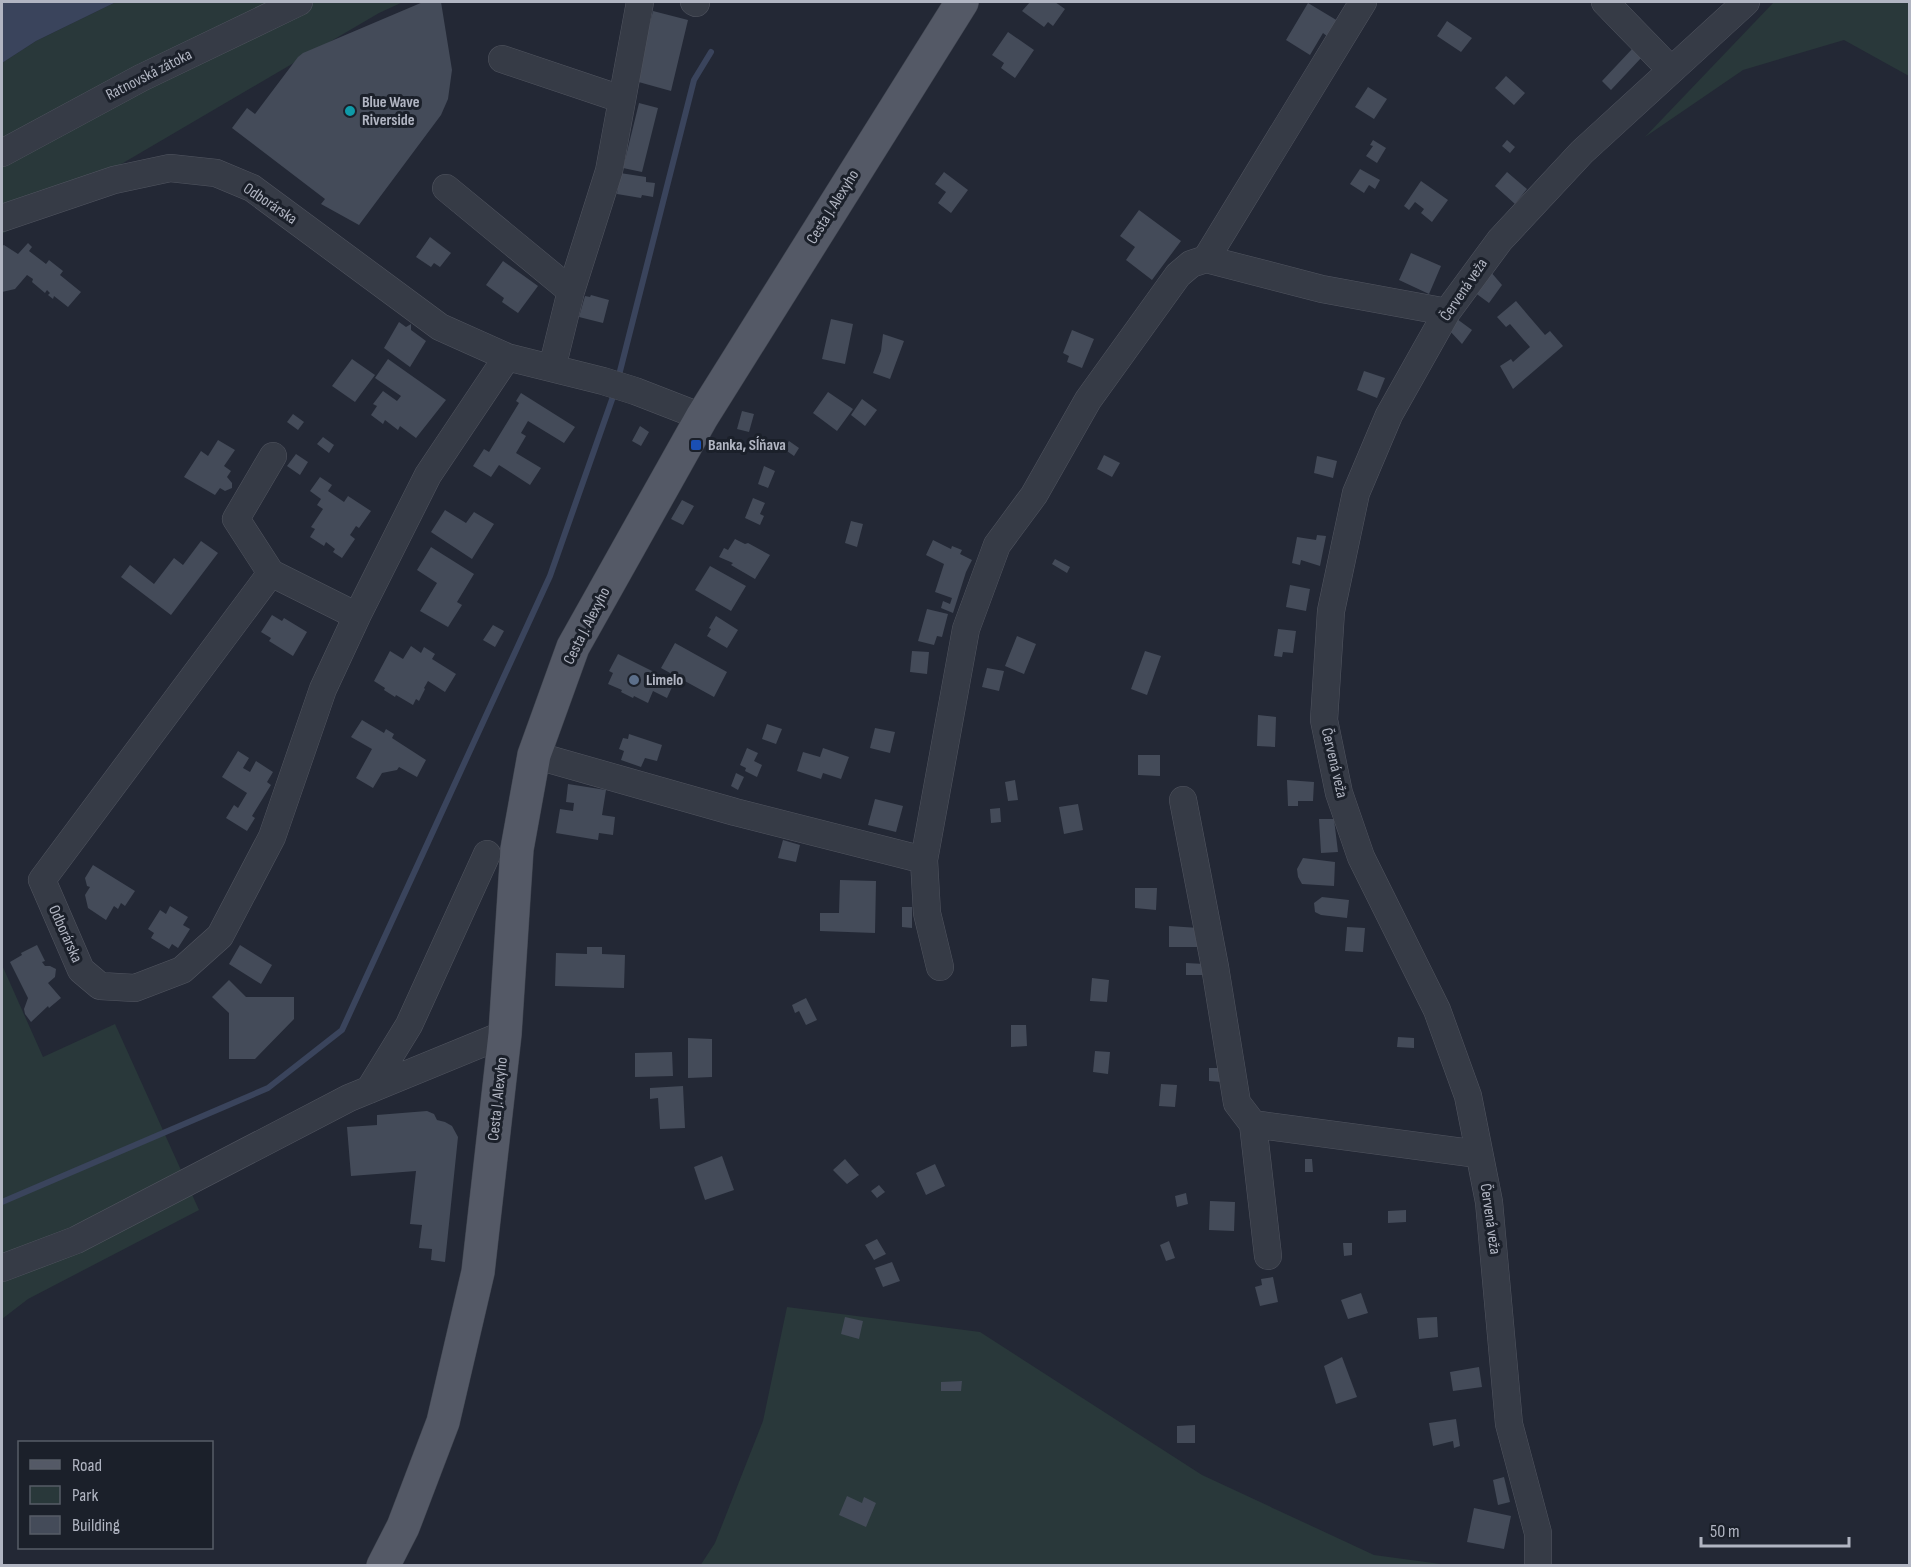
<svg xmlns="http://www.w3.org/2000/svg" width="1911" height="1567" font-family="'Sofia Sans Condensed',sans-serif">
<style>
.green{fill:#29383a}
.water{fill:#3a445c}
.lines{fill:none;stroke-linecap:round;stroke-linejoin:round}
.stream{stroke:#3a445c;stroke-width:6}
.building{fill:#444b59}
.minor-casing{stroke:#515560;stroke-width:28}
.major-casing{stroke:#3f444f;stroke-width:34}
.minor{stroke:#363b46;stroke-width:27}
.major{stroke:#545966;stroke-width:33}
.culture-dot{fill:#0f9aa8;stroke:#1b202a;stroke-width:2}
.transit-dot{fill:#1a4fb4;stroke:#1b202a;stroke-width:2}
.service-dot{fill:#5c6f8a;stroke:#1b202a;stroke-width:2}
.labels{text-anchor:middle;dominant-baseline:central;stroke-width:6;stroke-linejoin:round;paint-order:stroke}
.street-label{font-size:16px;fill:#b1b5c2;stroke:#1b202a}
.poi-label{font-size:16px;font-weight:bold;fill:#b1b5c2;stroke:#1b202a;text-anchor:start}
</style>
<rect width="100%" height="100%" fill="#232835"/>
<path class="green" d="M 116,2 L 403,2 L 379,13 L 2,234 L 2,63 L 36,41 Z
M 1774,2 L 1909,2 L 1909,76 L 1844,40 L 1743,70 L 1645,137 Z
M 2,965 L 43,1057 L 115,1024 L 199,1210 L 28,1299 L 2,1319 Z
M 787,1307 L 980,1332 L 1202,1475 L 1374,1555 L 1448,1565 L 700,1566 L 715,1543 L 763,1421 Z"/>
<path class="water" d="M 2,2 L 116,2 L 36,41 L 2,63 Z"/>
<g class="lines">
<path class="stream" d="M 618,379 L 694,80 L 711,52
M 2,1202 L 268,1088 L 342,1030 L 550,576 L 615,391"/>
</g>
<path class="building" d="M 423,2 L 441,2 L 452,70 L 448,99 L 441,115 L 359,225 L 321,204 L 325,199 L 232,128 L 247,108 L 255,114 L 298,57 L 303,53 Z
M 1030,2 L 1055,2 L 1065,9 L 1053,26 L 1048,22 L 1044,27 L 1022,11 Z
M 1308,3 L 1338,21 L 1328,37 L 1323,33 L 1310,55 L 1286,40 Z
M 653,11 L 688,20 L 671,91 L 635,81 Z
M 1447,21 L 1472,38 L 1461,52 L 1437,36 Z
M 1008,32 L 1034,50 L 1015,78 L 1001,68 L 1004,63 L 992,55 Z
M 1633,48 L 1642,57 L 1611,90 L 1602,81 Z
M 1506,76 L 1525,93 L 1514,105 L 1495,88 Z
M 1368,87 L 1387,99 L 1374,119 L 1355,107 Z
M 639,103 L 658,108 L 642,172 L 623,168 Z
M 1373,140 L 1386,148 L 1377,163 L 1366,156 L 1373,146 L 1370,145 Z
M 1507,140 L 1515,147 L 1510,153 L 1502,146 Z
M 1360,169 L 1380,180 L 1375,189 L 1369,185 L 1364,193 L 1350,184 Z
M 944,172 L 968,190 L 951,213 L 938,203 L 946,192 L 935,184 Z
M 1507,172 L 1527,189 L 1515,204 L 1495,186 Z
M 620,173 L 646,177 L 646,182 L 655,183 L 653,197 L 642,195 L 641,198 L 617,194 Z
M 1421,181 L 1448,200 L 1432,222 L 1421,213 L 1424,209 L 1415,202 L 1409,210 L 1404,206 Z
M 1139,210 L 1181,241 L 1152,280 L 1126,260 L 1135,247 L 1120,236 Z
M 430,237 L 451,253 L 440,267 L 434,263 L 431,267 L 416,257 Z
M 28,243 L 32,247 L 29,251 L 46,264 L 49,260 L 63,271 L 60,275 L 81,292 L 68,307 L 54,296 L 53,299 L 48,295 L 50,293 L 47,290 L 45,293 L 32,282 L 33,279 L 27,275 L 15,289 L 2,292 L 2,246 L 4,245 L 18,254 Z
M 1411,253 L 1441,266 L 1429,294 L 1399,280 Z
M 503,261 L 538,286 L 518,313 L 502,302 L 504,298 L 486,285 Z
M 1490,271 L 1502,285 L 1489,303 L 1474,292 Z
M 591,295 L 609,300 L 603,323 L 579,317 L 585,296 L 590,297 Z
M 1516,301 L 1545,335 L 1550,331 L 1563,346 L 1513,389 L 1500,366 L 1511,359 L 1513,362 L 1530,347 L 1510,324 L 1506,327 L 1497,317 Z
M 831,319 L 853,324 L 845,364 L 822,359 Z
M 1457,319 L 1472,330 L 1462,344 L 1449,330 Z
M 399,322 L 406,327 L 411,324 L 411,330 L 426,341 L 410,367 L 384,348 Z
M 1072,330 L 1094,339 L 1082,368 L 1067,362 L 1069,356 L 1063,353 Z
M 883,334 L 904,341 L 890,379 L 873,373 L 881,351 Z
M 352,359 L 375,375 L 355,402 L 332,386 Z
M 388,359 L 446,400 L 416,438 L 400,426 L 398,430 L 385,420 L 383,424 L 371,415 L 377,406 L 373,404 L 383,391 L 397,401 L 401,396 L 375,378 Z
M 1364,371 L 1385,378 L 1377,398 L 1357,390 Z
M 828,392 L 853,409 L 837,431 L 813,413 Z
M 521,393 L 575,427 L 564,443 L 528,421 L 521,433 L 526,436 L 516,453 L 541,468 L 530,485 L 499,465 L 491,477 L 473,466 L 484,449 L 489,452 L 519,403 L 516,401 Z
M 862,399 L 877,410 L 865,426 L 851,415 Z
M 742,411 L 754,414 L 749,432 L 737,429 Z
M 293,414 L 304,422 L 298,430 L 287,422 Z
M 640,426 L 649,432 L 641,446 L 632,441 Z
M 323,437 L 334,445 L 329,453 L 317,444 Z
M 218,440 L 235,450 L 224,466 L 231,471 L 227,477 L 232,483 L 232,488 L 225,491 L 220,488 L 215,495 L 184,477 L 201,451 L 208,456 Z
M 789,441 L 799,448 L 794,456 L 784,449 Z
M 296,454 L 308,462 L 300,475 L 287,466 Z
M 1104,455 L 1120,463 L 1112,477 L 1097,469 Z
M 1317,456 L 1337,461 L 1333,478 L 1314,473 Z
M 764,466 L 775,471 L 768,488 L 758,484 Z
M 320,477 L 332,485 L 328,491 L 344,502 L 348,496 L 371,511 L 359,528 L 356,526 L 350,535 L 355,539 L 342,558 L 333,552 L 335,549 L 326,542 L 324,546 L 310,537 L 315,529 L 311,527 L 323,509 L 317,505 L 321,499 L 310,491 Z
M 753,498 L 765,503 L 760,514 L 764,516 L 760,525 L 745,518 Z
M 682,500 L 694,506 L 683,525 L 671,519 Z
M 445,510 L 466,523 L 474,512 L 494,524 L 472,559 L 431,532 Z
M 851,521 L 863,524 L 857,547 L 845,543 Z
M 1317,535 L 1326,536 L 1320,566 L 1301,560 L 1300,565 L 1292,563 L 1297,537 L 1316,540 Z
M 735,539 L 745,544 L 748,543 L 770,555 L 755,579 L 731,565 L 733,563 L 719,557 L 724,548 L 728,550 Z
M 933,540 L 951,549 L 952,546 L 962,550 L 960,554 L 972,560 L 966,572 L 953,613 L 941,608 L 943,601 L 950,604 L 952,598 L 935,592 L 944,564 L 926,555 Z
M 201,541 L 218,553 L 171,615 L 121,577 L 130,565 L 154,584 L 174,558 L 183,565 Z
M 431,547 L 474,574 L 457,602 L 462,605 L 448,627 L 420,611 L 437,583 L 417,570 Z
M 1055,559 L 1070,567 L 1067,573 L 1052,564 Z
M 710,566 L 746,586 L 731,611 L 695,590 Z
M 1290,585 L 1310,589 L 1306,611 L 1286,607 Z
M 927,609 L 948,614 L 942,637 L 937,636 L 934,645 L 918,641 Z
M 272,615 L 282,621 L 284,618 L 307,632 L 293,656 L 269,641 L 271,638 L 261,632 Z
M 716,616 L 738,630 L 727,648 L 707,636 L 711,629 L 709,628 Z
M 493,625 L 504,631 L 495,647 L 483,640 Z
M 1278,629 L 1296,631 L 1293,653 L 1283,652 L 1282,657 L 1274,656 Z
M 1017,636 L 1036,644 L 1024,674 L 1005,666 Z
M 675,643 L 727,672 L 714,697 L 661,668 Z
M 411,646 L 421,653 L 424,647 L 435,654 L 432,659 L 456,674 L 445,692 L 428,681 L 424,688 L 425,689 L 419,701 L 416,699 L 413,705 L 396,695 L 395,697 L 384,690 L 385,688 L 374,681 L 390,651 L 403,659 Z
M 912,651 L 929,652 L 927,674 L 910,672 Z
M 1145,651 L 1161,656 L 1147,695 L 1131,689 Z
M 618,654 L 658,674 L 657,676 L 673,685 L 667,698 L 653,691 L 648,703 L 634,696 L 633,698 L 621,692 L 622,690 L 608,684 L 613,673 L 609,671 Z
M 987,668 L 1004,671 L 999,691 L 982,687 Z
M 1258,715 L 1276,717 L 1275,747 L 1257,746 Z
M 362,720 L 384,733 L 386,729 L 394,734 L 392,738 L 426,760 L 417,777 L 399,767 L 397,770 L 382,773 L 373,788 L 356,778 L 372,749 L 351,737 Z
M 767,724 L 782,729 L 776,744 L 762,739 Z
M 875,728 L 895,732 L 890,753 L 870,748 Z
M 629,734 L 662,745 L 657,761 L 645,758 L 641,767 L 621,760 L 624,751 L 619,749 L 623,738 L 628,739 Z
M 747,748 L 758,753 L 754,761 L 762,765 L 757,777 L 745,771 L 746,768 L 740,765 Z
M 823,748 L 849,757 L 841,779 L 823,773 L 821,779 L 797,771 L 803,752 L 820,757 Z
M 238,751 L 249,758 L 243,768 L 250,772 L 256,761 L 273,772 L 267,782 L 271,785 L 252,816 L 255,818 L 247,831 L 226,818 L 234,805 L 238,808 L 247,793 L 222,777 Z
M 1138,755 L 1160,755 L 1160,776 L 1138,775 Z
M 736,773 L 744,777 L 738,790 L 731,786 Z
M 1015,780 L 1018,800 L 1008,801 L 1005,782 Z
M 1287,780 L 1314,782 L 1313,801 L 1298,801 L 1298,806 L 1288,806 Z
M 568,784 L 606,790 L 602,815 L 615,817 L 613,835 L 599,833 L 598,840 L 556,833 L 560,809 L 573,811 L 574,803 L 566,802 Z
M 875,799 L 903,806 L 896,832 L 868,825 Z
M 1078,804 L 1083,830 L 1064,834 L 1059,807 Z
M 1000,808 L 1001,822 L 991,823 L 990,809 Z
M 1319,819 L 1334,819 L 1338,852 L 1321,853 Z
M 783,840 L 800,845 L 796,862 L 778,858 Z
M 1303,858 L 1335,862 L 1334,886 L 1302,884 L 1298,877 L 1297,869 Z
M 93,865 L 135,891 L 125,906 L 121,903 L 118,909 L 114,906 L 106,920 L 88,908 L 85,895 L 90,887 L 87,886 L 85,878 Z
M 840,880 L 876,881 L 875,933 L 820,931 L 820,913 L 839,913 Z
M 1135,888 L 1157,888 L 1156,910 L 1135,908 Z
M 1322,897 L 1349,900 L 1347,918 L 1321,915 L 1315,912 L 1314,903 Z
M 170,906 L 188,917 L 183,925 L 190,929 L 178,948 L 172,944 L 169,949 L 151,938 L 154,933 L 148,929 L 160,910 L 166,914 Z
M 902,907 L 912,907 L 912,928 L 902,927 Z
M 1169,926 L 1199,928 L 1199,947 L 1169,947 Z
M 1347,927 L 1365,928 L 1363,952 L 1345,951 Z
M 37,945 L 45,961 L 42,962 L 45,966 L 50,966 L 56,969 L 55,977 L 48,983 L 61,998 L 49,1008 L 48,1006 L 31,1022 L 25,1014 L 24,1009 L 28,998 L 10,962 L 22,955 L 21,953 Z
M 240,945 L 272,965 L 261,984 L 229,964 Z
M 587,947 L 602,947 L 602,954 L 625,955 L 624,988 L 555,986 L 556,953 L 587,954 Z
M 1186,963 L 1205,964 L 1204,975 L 1186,975 Z
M 1092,978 L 1109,980 L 1107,1002 L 1090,1001 Z
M 229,980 L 246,997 L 294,997 L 294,1019 L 255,1059 L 229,1059 L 229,1013 L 212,997 Z
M 806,998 L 817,1020 L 806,1025 L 799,1011 L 795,1013 L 792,1005 Z
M 1011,1025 L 1026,1025 L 1027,1046 L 1011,1047 Z
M 1398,1037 L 1414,1038 L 1414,1048 L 1397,1047 Z
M 688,1038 L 712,1039 L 712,1077 L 688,1078 Z
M 1095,1051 L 1110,1052 L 1108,1074 L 1093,1072 Z
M 672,1052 L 673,1076 L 635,1077 L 635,1053 Z
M 1209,1068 L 1222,1068 L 1222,1082 L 1209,1081 Z
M 1161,1084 L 1177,1085 L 1175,1107 L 1159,1106 Z
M 683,1086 L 685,1128 L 660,1129 L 658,1098 L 650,1099 L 650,1088 Z
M 427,1111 L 434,1114 L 437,1120 L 445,1122 L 452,1126 L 458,1137 L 445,1262 L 431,1260 L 432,1249 L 419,1248 L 422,1225 L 410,1224 L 416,1171 L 351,1176 L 347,1127 L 377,1125 L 377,1115 Z
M 722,1156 L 734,1190 L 705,1200 L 694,1167 Z
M 845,1159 L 859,1175 L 847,1184 L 833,1170 Z
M 1305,1159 L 1312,1159 L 1313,1172 L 1305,1172 Z
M 935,1164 L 945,1186 L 926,1195 L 916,1173 Z
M 879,1185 L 885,1192 L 877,1198 L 871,1191 Z
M 1186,1193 L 1188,1204 L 1177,1207 L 1175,1196 Z
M 1210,1201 L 1235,1202 L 1234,1231 L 1209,1230 Z
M 1406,1210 L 1406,1222 L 1388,1223 L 1388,1211 Z
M 877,1239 L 886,1254 L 874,1260 L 865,1245 Z
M 1169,1241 L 1175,1258 L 1166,1261 L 1160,1245 Z
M 1343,1243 L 1352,1243 L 1352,1255 L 1344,1256 Z
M 892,1262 L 900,1281 L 883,1287 L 875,1268 Z
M 1273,1277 L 1278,1302 L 1260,1306 L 1255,1287 L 1262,1285 L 1261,1279 Z
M 1361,1293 L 1368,1313 L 1348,1319 L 1341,1300 Z
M 845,1317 L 863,1321 L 859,1339 L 841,1334 Z
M 1437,1317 L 1438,1337 L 1419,1339 L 1417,1318 Z
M 1342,1357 L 1357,1397 L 1336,1404 L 1324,1366 Z
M 1479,1367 L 1482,1387 L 1453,1391 L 1450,1372 Z
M 962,1381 L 961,1391 L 941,1391 L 941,1382 Z
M 1456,1419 L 1460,1446 L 1454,1448 L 1453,1441 L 1433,1446 L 1429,1423 Z
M 1195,1425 L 1195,1443 L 1177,1443 L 1177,1426 Z
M 1504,1477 L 1510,1502 L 1498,1505 L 1493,1480 Z
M 847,1496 L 862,1503 L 864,1497 L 876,1503 L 866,1527 L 839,1515 Z
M 1474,1508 L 1511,1516 L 1504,1549 L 1467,1542 Z"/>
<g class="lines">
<defs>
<path id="minor" d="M 694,2 L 696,3
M 1605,2 L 1671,70
M 502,59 L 621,99
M 2,153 L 141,78 L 299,2
M 446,188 L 571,291
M 2,218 L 114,180 L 170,168 L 216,173 L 252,188 L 440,327 L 507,357 L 603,381 L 635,391 L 702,417
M 1206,259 L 1363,2
M 552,368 L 571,291 L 609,171 L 640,2
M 271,573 L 236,519 L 273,456
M 357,616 L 271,573 L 42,880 L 81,970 L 100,986 L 135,988 L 182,970 L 220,936 L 272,837 L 323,689 L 357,616 L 428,475 L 507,357
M 534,755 L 735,812 L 924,860
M 1183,800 L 1215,967 L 1237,1103 L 1253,1124 L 1268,1256
M 940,967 L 927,913 L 924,860 L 966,629 L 997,545 L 1034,495 L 1088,400 L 1178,275 L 1191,264 L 1206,259 L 1322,289 L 1447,312
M 369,1090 L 409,1025 L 487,854
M 1253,1124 L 1478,1154
M 2,1268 L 76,1240 L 349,1098 L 505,1034
M 1538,1566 L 1538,1533 L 1509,1424 L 1489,1202 L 1468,1096 L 1437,1010 L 1361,857 L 1339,793 L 1324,720 L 1331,611 L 1356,493 L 1389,415 L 1447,312 L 1500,240 L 1582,152 L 1746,2"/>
<path id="major" d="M 383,1566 L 403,1527 L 443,1422 L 478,1272 L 505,1034 L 517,849 L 534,755 L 573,647 L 702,417 L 962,2"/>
</defs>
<use href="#minor" class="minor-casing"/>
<use href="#major" class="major-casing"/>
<use href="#minor" class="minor"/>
<use href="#major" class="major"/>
</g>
<circle class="culture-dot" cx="350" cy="111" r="6"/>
<rect class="transit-dot" x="690" y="439" width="12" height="12" rx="3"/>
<circle class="service-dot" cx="634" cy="680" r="6"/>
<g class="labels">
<g class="street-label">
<text transform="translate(149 75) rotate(-27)">Ratnovská zátoka</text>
<text transform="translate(270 204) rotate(34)">Odborárska</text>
<text transform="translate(833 207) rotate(-58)">Cesta J. Alexyho</text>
<text transform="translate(1464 290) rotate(-56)">Červená veža</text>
<text transform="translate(587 626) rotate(-63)">Cesta J. Alexyho</text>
<text transform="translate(1334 763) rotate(77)">Červená veža</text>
<text transform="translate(65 934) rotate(66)">Odborárska</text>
<text transform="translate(498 1099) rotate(-84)">Cesta J. Alexyho</text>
<text transform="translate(1490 1219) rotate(82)">Červená veža</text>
</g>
<g class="poi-label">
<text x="362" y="102">Blue Wave<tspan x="362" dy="18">Riverside</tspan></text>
<text x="708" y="445">Banka, Sĺňava</text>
<text x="646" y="680">Limelo</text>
</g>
</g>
<rect width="1911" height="1567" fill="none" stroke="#b1b5c2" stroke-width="6"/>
<rect x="18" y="1441" width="195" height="108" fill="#1b202a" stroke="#575c67" stroke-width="1.5"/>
<rect x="30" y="1460" width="30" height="9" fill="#545966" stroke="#575c67" stroke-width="1.5"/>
<text x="72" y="1471" font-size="18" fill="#b1b5c2">Road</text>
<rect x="30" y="1486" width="30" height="18" fill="#29383a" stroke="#575c67" stroke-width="1.5"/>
<text x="72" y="1501" font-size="18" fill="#b1b5c2">Park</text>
<rect x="30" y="1516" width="30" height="18" fill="#444b59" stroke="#575c67" stroke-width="1.5"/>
<text x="72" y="1531" font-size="18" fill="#b1b5c2">Building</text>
<path d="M1701 1537v9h148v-9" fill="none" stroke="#b1b5c2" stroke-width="3"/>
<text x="1710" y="1537" font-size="18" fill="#b1b5c2" stroke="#1b202a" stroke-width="4.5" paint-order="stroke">50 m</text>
</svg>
